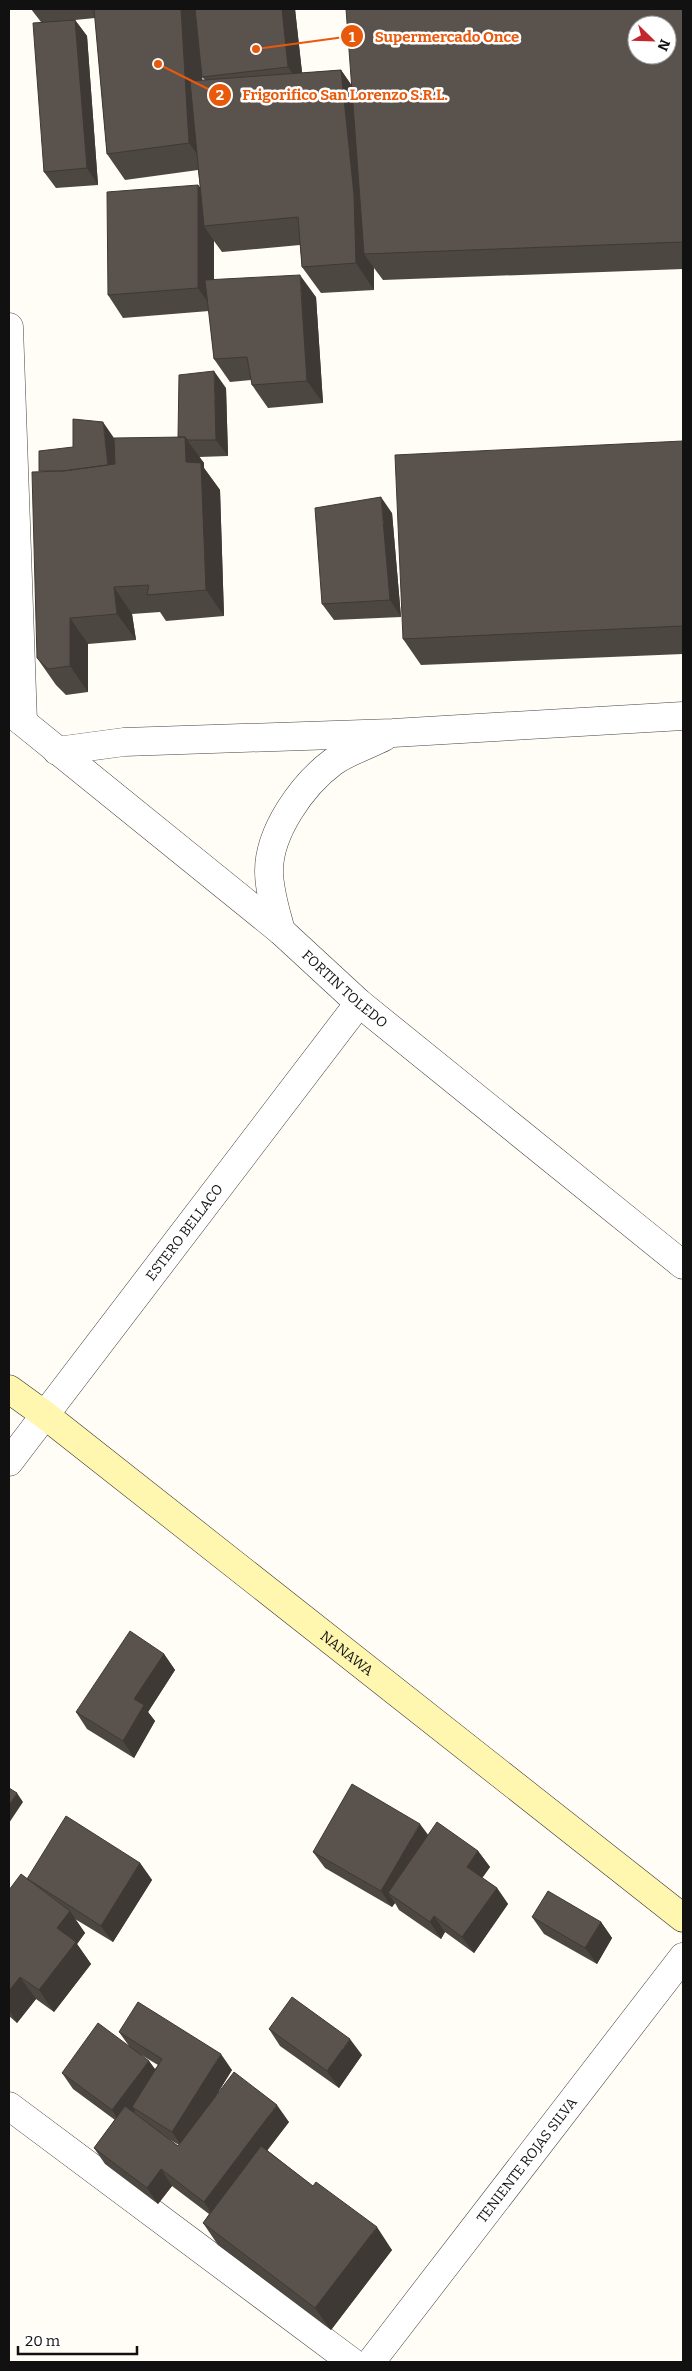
<svg xmlns="http://www.w3.org/2000/svg" width="692" height="2371" font-family="Bitter,serif">
<style>
.lines{fill:none;stroke-linecap:round;stroke-linejoin:round}
.street-casing{stroke:#444;stroke-width:29}
.secondary-casing{stroke:#333;stroke-width:29}
.street{stroke:#fff;stroke-width:28}
.secondary{stroke:#fff6b0;stroke-width:28}
.wall{fill:#4d4742;fill-rule:evenodd}
.shaded-wall{fill:#3f3936}
.building{fill:#5a524d;stroke:#3f3936;fill-rule:evenodd}
.labels{text-anchor:middle;dominant-baseline:central;stroke-width:5;stroke-linejoin:round;paint-order:stroke}
.street-label{font-size:14px;fill:#111;stroke:#fff}
.leader{fill:none;stroke:#e8590c;stroke-width:2}
.callout-dot{fill:#e8590c;stroke:#fff;stroke-width:2}
.mark-label{font-size:15px;text-anchor:middle;font-weight:bold;fill:#fff}
.callout-label{font-size:15px;text-anchor:middle;font-weight:bold;fill:#e8590c;stroke:#fff;stroke-width:5;stroke-linejoin:round;paint-order:stroke}
</style>
<rect width="100%" height="100%" fill="#fffdf5"/>
<g class="lines">
<defs>
<g id="street">
<path d="M 9,327 L 23,722"/>
<path id="s1" d="M 9,711 L 281,931 L 359,1003 L 683,1265"/>
<path d="M 57,751 L 124,742 L 393,733 L 683,716"/>
<path d="M 281,931 C 276,912 269,891 269,871 C 269,832 302,785 333,762 C 347,752 368,745 384,737"/>
<path id="s2" d="M 9,1462 L 359,1003"/>
<path d="M 9,2106 L 352,2362"/>
<path id="s3" d="M 371,2362 L 683,1957"/>
</g>
<g id="secondary">
<path id="s4" d="M 9,1389 L 45,1415 L 683,1918"/>
</g>
</defs>
<use href="#street" class="street-casing"/>
<use href="#secondary" class="secondary-casing"/>
<use href="#street" class="street"/>
<use href="#secondary" class="secondary"/>
</g>
<path class="wall" d="M 31,9 L 295,9 L 302,73 L 341,70 L 352,86 L 683,9 L 683,269 L 383,280 L 374,268 L 374,290 L 321,293 L 302,267 L 300,245 L 222,252 L 214,241 L 214,280 L 316,297 L 323,403 L 268,408 L 252,385 L 251,380 L 230,382 L 214,359 L 209,311 L 123,318 L 108,295 L 198,185 L 200,187 L 198,170 L 125,180 L 107,154 L 95,18 L 75,20 L 87,36 L 98,185 L 56,188 L 44,172 L 41,22 ZM 201,67 L 202,77 L 205,80 L 202,80 Z
M 226,388 L 228,456 L 199,457 L 204,463 L 204,468 L 220,490 L 224,616 L 166,621 L 160,612 L 132,614 L 136,640 L 88,644 L 88,692 L 66,695 L 56,685 L 37,658 L 73,447 L 114,438 L 115,442 L 178,437 Z
M 683,441 L 683,654 L 421,665 L 403,639 Z
M 392,513 L 401,617 L 334,620 L 322,604 Z
M 164,1654 L 175,1670 L 148,1712 L 155,1721 L 134,1758 L 87,1729 L 76,1712 Z
M 428,1835 L 478,1851 L 490,1867 L 482,1878 L 497,1888 L 508,1904 L 474,1953 L 445,1932 L 441,1939 L 399,1910 L 395,1903 L 392,1907 L 325,1868 L 313,1852 Z
M 140,1863 L 152,1880 L 113,1942 L 75,1919 L 85,1933 L 77,1944 L 91,1964 L 54,2012 L 36,1999 L 17,2023 L 9,2016 L 9,1890 L 27,1879 Z
M 532,1917 L 601,1922 L 612,1938 L 597,1964 L 544,1934 Z
M 269,2029 L 362,2055 L 339,2088 L 280,2046 Z
M 119,2032 L 232,2070 L 216,2096 L 289,2122 L 267,2150 L 392,2250 L 331,2330 L 218,2245 L 203,2223 L 209,2214 L 172,2186 L 158,2204 L 105,2164 L 94,2148 L 115,2120 L 73,2089 L 62,2073 L 129,2046 ZM 138,2053 L 158,2065 L 155,2069 L 149,2061 ZM 165,2137 L 179,2145 L 178,2146 Z"/>
<path class="shaded-wall" d="M 181,9 L 198,9 L 208,169 L 189,143 Z
M 282,9 L 295,9 L 304,90 L 288,67 Z
M 75,20 L 87,36 L 98,185 L 87,168 Z
M 341,70 L 359,96 L 364,254 L 374,268 L 374,290 L 356,263 Z
M 198,185 L 214,207 L 204,226 L 214,241 L 214,311 L 198,288 Z
M 300,275 L 316,297 L 323,403 L 307,381 Z
M 214,371 L 226,388 L 228,456 L 216,440 Z
M 103,422 L 114,438 L 121,488 L 109,472 Z
M 185,437 L 204,463 L 204,468 L 220,490 L 224,616 L 206,590 L 186,462 Z
M 381,497 L 392,513 L 401,617 L 390,600 Z
M 114,587 L 132,614 L 136,640 L 117,614 Z
M 70,618 L 88,644 L 88,692 L 70,666 Z
M 164,1654 L 175,1670 L 148,1712 L 155,1721 L 134,1758 L 123,1741 L 134,1699 Z
M 17,1793 L 23,1802 L 9,1823 L 9,1805 Z
M 420,1824 L 432,1840 L 388,1893 L 395,1903 L 392,1907 L 381,1891 Z
M 478,1851 L 490,1867 L 478,1884 L 467,1867 Z
M 140,1863 L 152,1880 L 113,1942 L 101,1926 Z
M 497,1888 L 508,1904 L 474,1953 L 462,1937 Z
M 70,1911 L 85,1933 L 77,1944 L 91,1964 L 54,2012 L 39,1990 L 57,1928 Z
M 434,1916 L 445,1932 L 441,1939 L 430,1922 Z
M 601,1922 L 612,1938 L 597,1964 L 585,1948 Z
M 20,1977 L 36,1999 L 17,2023 L 9,2010 L 9,1991 Z
M 350,2039 L 362,2055 L 339,2088 L 327,2071 Z
M 221,2054 L 232,2070 L 183,2148 L 172,2132 Z
M 149,2061 L 161,2078 L 132,2107 L 135,2111 L 123,2127 L 112,2110 Z
M 277,2105 L 289,2122 L 215,2219 L 204,2202 Z
M 161,2169 L 172,2186 L 158,2204 L 147,2188 Z
M 377,2227 L 392,2250 L 331,2330 L 315,2308 Z"/>
<path class="building" d="M 94,9 L 181,9 L 189,143 L 107,154 Z
M 195,9 L 282,9 L 288,67 L 202,77 Z
M 346,9 L 683,9 L 683,242 L 364,254 ZM 637,25 L 667,25 L 667,55 L 637,55 Z
M 75,20 L 87,168 L 44,172 L 33,23 Z
M 341,70 L 354,195 L 356,263 L 302,267 L 298,217 L 204,226 L 190,81 Z
M 198,185 L 198,288 L 108,295 L 107,192 Z
M 300,275 L 307,381 L 252,385 L 247,357 L 214,359 L 205,280 Z
M 214,371 L 216,440 L 188,440 L 185,437 L 178,437 L 179,375 Z
M 73,419 L 103,422 L 108,465 L 63,471 L 39,471 L 39,451 L 73,447 Z
M 185,437 L 186,462 L 201,463 L 206,590 L 147,595 L 149,585 L 114,587 L 117,614 L 70,618 L 70,666 L 48,669 L 37,658 L 32,472 L 63,471 L 115,464 L 114,438 Z
M 683,441 L 683,626 L 403,639 L 395,455 Z
M 381,497 L 390,600 L 322,604 L 315,508 Z
M 130,1631 L 164,1654 L 134,1699 L 144,1705 L 123,1741 L 76,1712 Z
M 352,1784 L 420,1824 L 381,1891 L 313,1852 Z
M 9,1788 L 17,1793 L 9,1805 Z
M 66,1816 L 140,1863 L 101,1926 L 34,1883 L 27,1879 Z
M 437,1822 L 478,1851 L 467,1867 L 497,1888 L 462,1937 L 434,1916 L 430,1922 L 388,1893 Z
M 21,1874 L 70,1911 L 57,1928 L 76,1942 L 39,1990 L 20,1977 L 9,1991 L 9,1890 Z
M 548,1891 L 601,1922 L 585,1948 L 532,1917 Z
M 292,1997 L 350,2039 L 327,2071 L 269,2029 Z
M 138,2002 L 221,2054 L 172,2132 L 132,2107 L 162,2059 L 119,2032 Z
M 98,2023 L 149,2061 L 112,2110 L 62,2073 Z
M 234,2072 L 277,2105 L 204,2202 L 161,2169 L 147,2188 L 94,2148 L 125,2106 L 178,2146 Z
M 261,2146 L 313,2186 L 316,2182 L 377,2227 L 315,2308 L 203,2223 Z"/>
<g class="labels">
<g class="street-label">
<text stroke="none"><textPath href="#s1" startOffset="436">FORTIN TOLEDO</textPath></text>
<text stroke="none"><textPath href="#s2" startOffset="289">ESTERO BELLACO</textPath></text>
<text stroke="none"><textPath href="#s4" startOffset="429">NANAWA</textPath></text>
<text stroke="none"><textPath href="#s3" startOffset="255">TENIENTE ROJAS SILVA</textPath></text>
</g>
</g>
<path class="leader" d="M256 49L352 36M158 64L220 95"/>
<g class="callout-dot">
<circle cx="256" cy="49" r="5"/>
<circle cx="158" cy="64" r="5"/>
<circle cx="352" cy="36" r="12"/>
<circle cx="220" cy="95" r="12"/>
</g>
<g class="mark-label">
<text x="352" y="42">1</text>
<text x="220" y="100">2</text>
</g>
<g class="callout-label">
<text x="447" y="42">Supermercado Once</text>
<text x="345" y="100">Frigorifico San Lorenzo S.R.L.</text>
</g>
<rect width="692" height="2371" fill="none" stroke="#111111" stroke-width="20"/>
<g transform="translate(652 40) rotate(113)"><circle r="24" fill="#ffffff" stroke="#a0a0a0"/>
<path d="M0-4L9 19L0 12L-9 19Z" fill="#c4262e"/>
<text y="-8" font-size="14" font-weight="bold" text-anchor="middle" fill="#111111">N</text>
</g>
<path d="M18 2346v8h119v-8" fill="none" stroke="#111111" stroke-width="2.5"/>
<text x="25" y="2346" font-size="15" fill="#111111" stroke="#ffffff" stroke-width="4" paint-order="stroke">20 m</text>
</svg>
